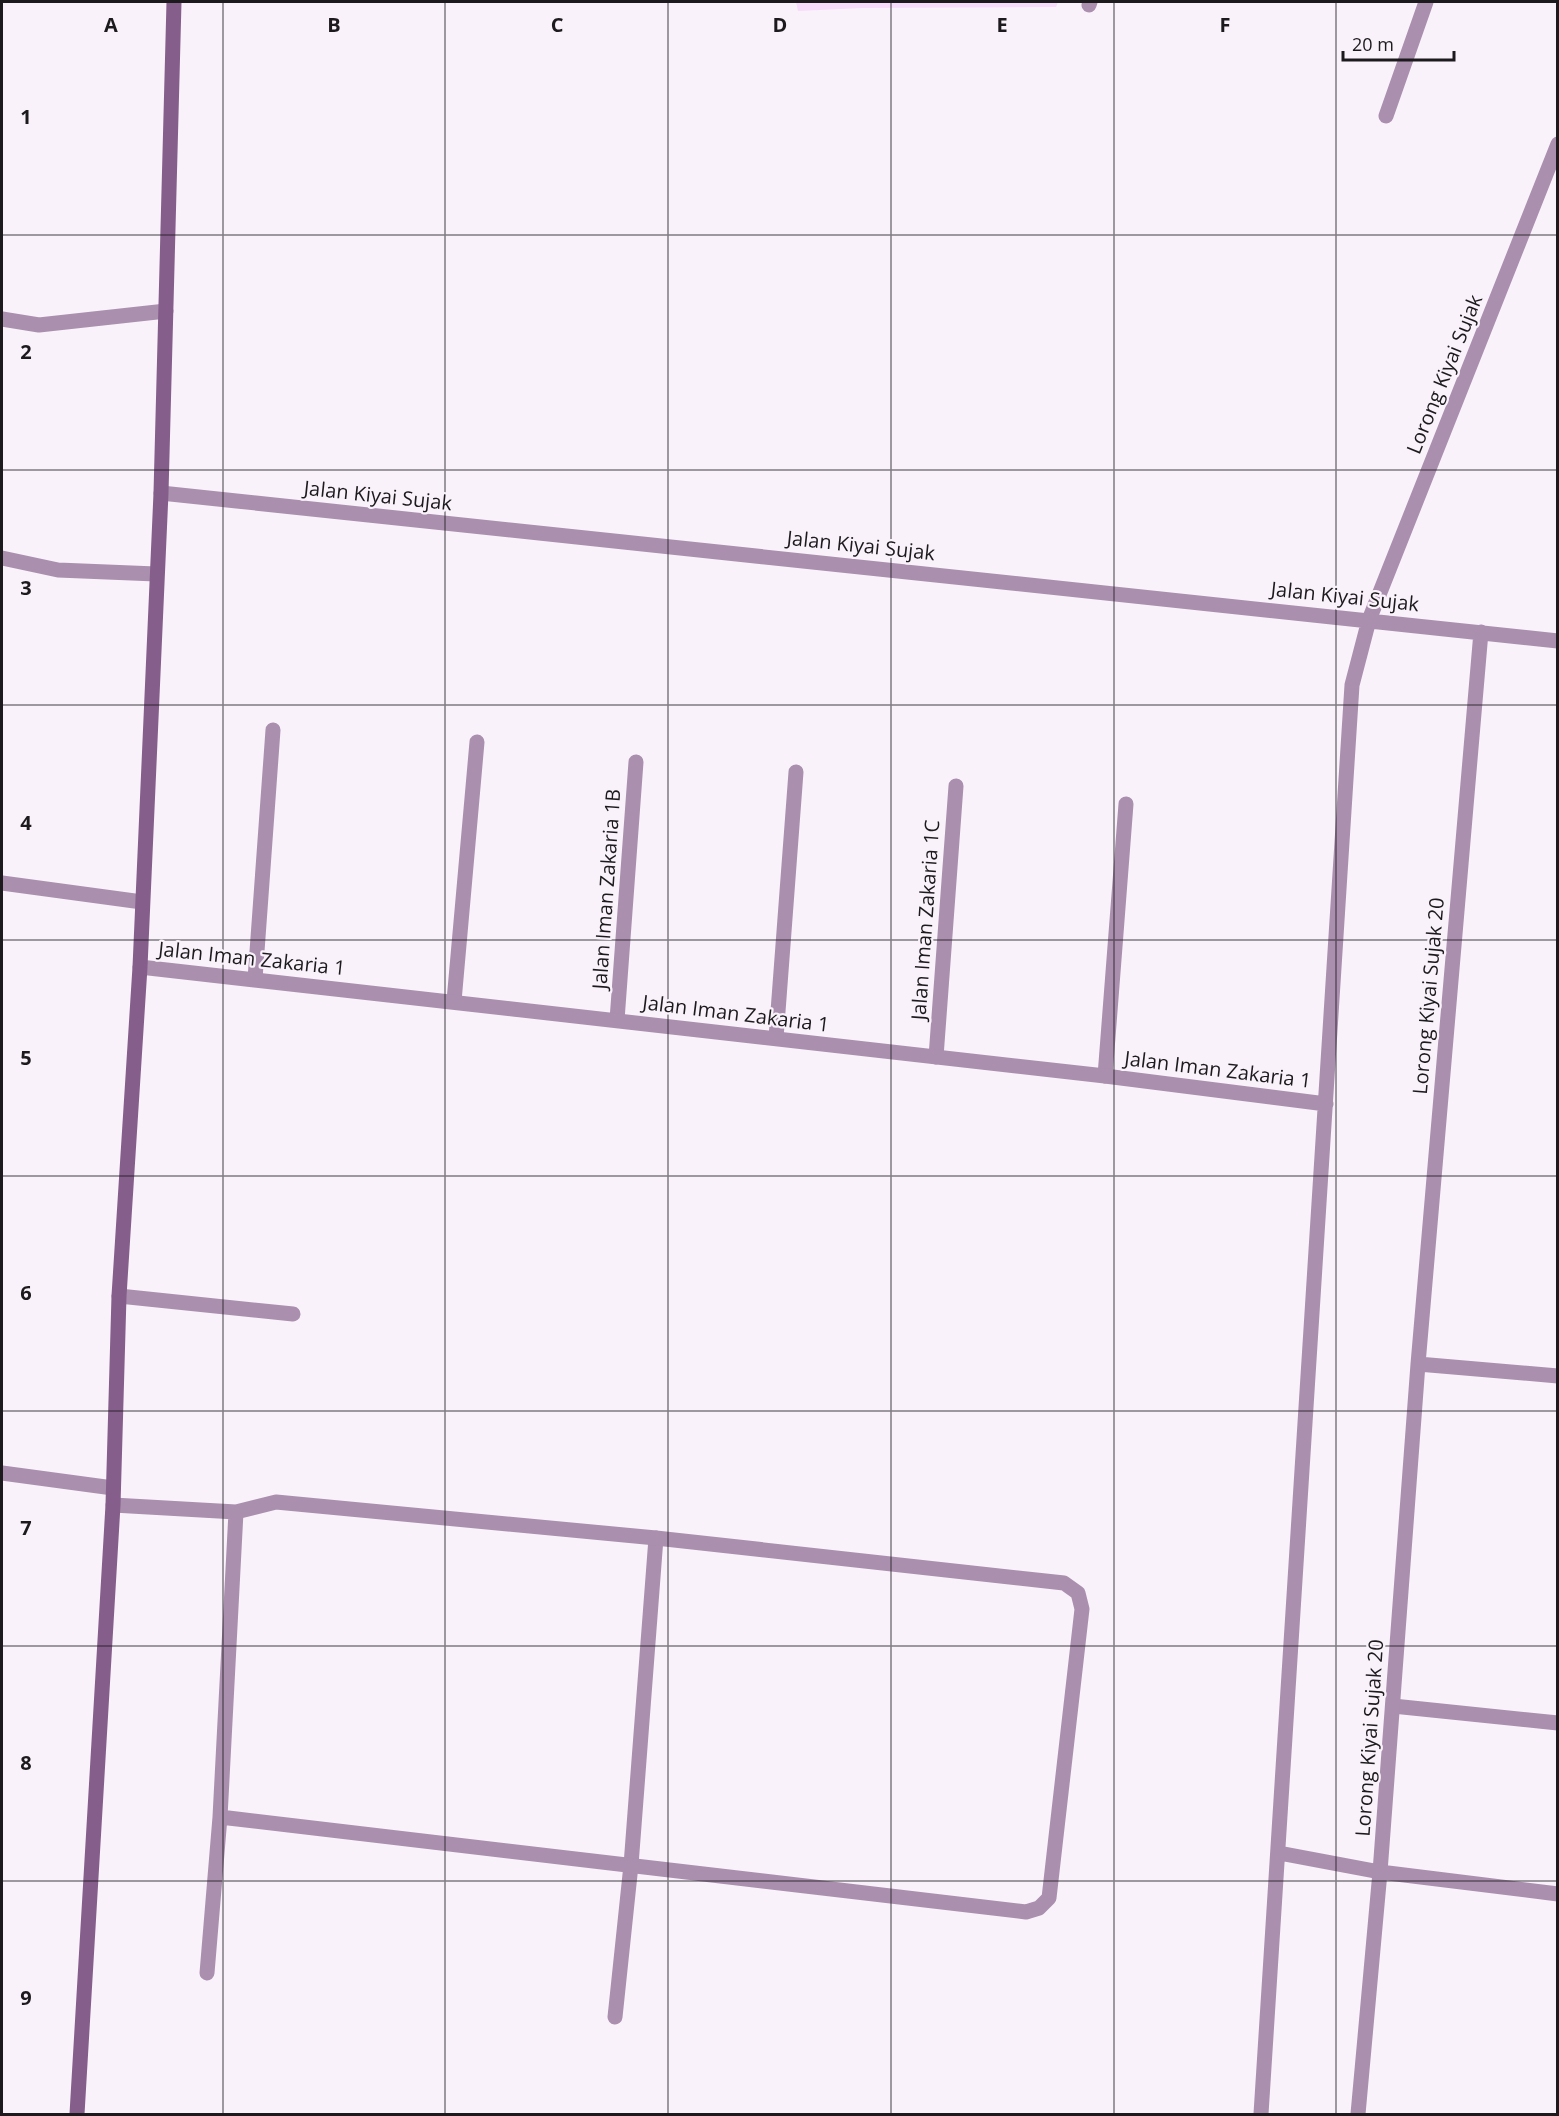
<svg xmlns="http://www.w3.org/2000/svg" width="1559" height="2116" font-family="'Open Sans',sans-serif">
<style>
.green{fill:#f7dbfa}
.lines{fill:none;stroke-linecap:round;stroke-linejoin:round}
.lane{stroke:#aa8fae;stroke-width:15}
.street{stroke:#aa8fae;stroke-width:15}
.secondary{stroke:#855e8b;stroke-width:15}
.grid{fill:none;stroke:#1c1a1d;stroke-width:1.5;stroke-opacity:0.55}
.labels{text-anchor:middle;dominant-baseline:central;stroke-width:4.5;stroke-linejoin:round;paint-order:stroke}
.street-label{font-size:20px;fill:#1c1a1d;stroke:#f9f2fa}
.grid-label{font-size:20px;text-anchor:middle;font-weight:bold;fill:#1c1a1d;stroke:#f9f2fa;stroke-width:4.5;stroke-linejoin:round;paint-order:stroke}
</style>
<rect width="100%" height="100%" fill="#f9f2fa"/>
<path class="green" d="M 796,2 L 1058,2 L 1056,7 L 862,8 L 798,11 Z"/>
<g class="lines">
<path class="lane" d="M 2,883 L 142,902
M 255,979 L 273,730
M 454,1001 L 477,742
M 617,1020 L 636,762
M 776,1038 L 796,772
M 936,1057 L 956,786
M 1105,1076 L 1126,804
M 119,1296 L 293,1314
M 2,1473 L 113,1488
M 1393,1706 L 1558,1723
M 615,2017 L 631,1865 L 656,1538"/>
<path class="street" d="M 1089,5 L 1090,2
M 1386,116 L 1426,2
M 2,319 L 39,325 L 166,311
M 161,493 L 1558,641
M 2,558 L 58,570 L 156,574
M 140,967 L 1105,1076 L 1326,1104
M 1418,1364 L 1558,1376
M 113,1505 L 236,1512 L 276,1502 L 656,1538 L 1064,1583 L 1078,1593 L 1082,1609 L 1049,1898 L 1039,1908 L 1026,1912 L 220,1817
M 1279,1853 L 1380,1872 L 1558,1894
M 207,1973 L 220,1817 L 236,1512
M 1261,2114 L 1352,685 L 1369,620 L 1558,144
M 1358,2114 L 1380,1872 L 1418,1364 L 1481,632"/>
<path class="secondary" d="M 77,2114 L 113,1505 L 119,1296 L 140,967 L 161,493 L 174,2"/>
</g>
<path class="grid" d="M 223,2 L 223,2114M 445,2 L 445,2114M 668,2 L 668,2114M 891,2 L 891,2114M 1114,2 L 1114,2114M 1336,2 L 1336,2114M 2,235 L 1558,235M 2,470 L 1558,470M 2,705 L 1558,705M 2,940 L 1558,940M 2,1176 L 1558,1176M 2,1411 L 1558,1411M 2,1646 L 1558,1646M 2,1881 L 1558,1881"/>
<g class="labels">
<g class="street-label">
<text transform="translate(1444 374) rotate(-68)">Lorong Kiyai Sujak</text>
<text transform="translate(378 495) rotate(6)">Jalan Kiyai Sujak</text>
<text transform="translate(861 545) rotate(6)">Jalan Kiyai Sujak</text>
<text transform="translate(1345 596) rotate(6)">Jalan Kiyai Sujak</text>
<text transform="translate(606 889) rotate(-86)">Jalan Iman Zakaria 1B</text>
<text transform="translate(925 920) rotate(-86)">Jalan Iman Zakaria 1C</text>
<text transform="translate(252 958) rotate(6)">Jalan Iman Zakaria 1</text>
<text transform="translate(1428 996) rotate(-85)">Lorong Kiyai Sujak 20</text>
<text transform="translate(736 1013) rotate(7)">Jalan Iman Zakaria 1</text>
<text transform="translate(1218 1069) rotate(7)">Jalan Iman Zakaria 1</text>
<text transform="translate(1369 1738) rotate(-86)">Lorong Kiyai Sujak 20</text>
</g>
</g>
<g class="grid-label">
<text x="111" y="32">A</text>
<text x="334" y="32">B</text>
<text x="557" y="32">C</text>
<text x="780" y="32">D</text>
<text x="1002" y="32">E</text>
<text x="1225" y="32">F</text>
<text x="26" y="124">1</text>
<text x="26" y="359">2</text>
<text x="26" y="595">3</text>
<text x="26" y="830">4</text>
<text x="26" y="1065">5</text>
<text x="26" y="1300">6</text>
<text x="26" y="1535">7</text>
<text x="26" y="1770">8</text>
<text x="26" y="2005">9</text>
</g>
<rect width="1559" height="2116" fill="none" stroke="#1c1a1d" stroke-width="6"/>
<path d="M1343 51v9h111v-9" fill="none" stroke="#1c1a1d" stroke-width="3"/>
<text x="1352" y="51" font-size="18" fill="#1c1a1d" stroke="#f9f2fa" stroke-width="4.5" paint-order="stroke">20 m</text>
</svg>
